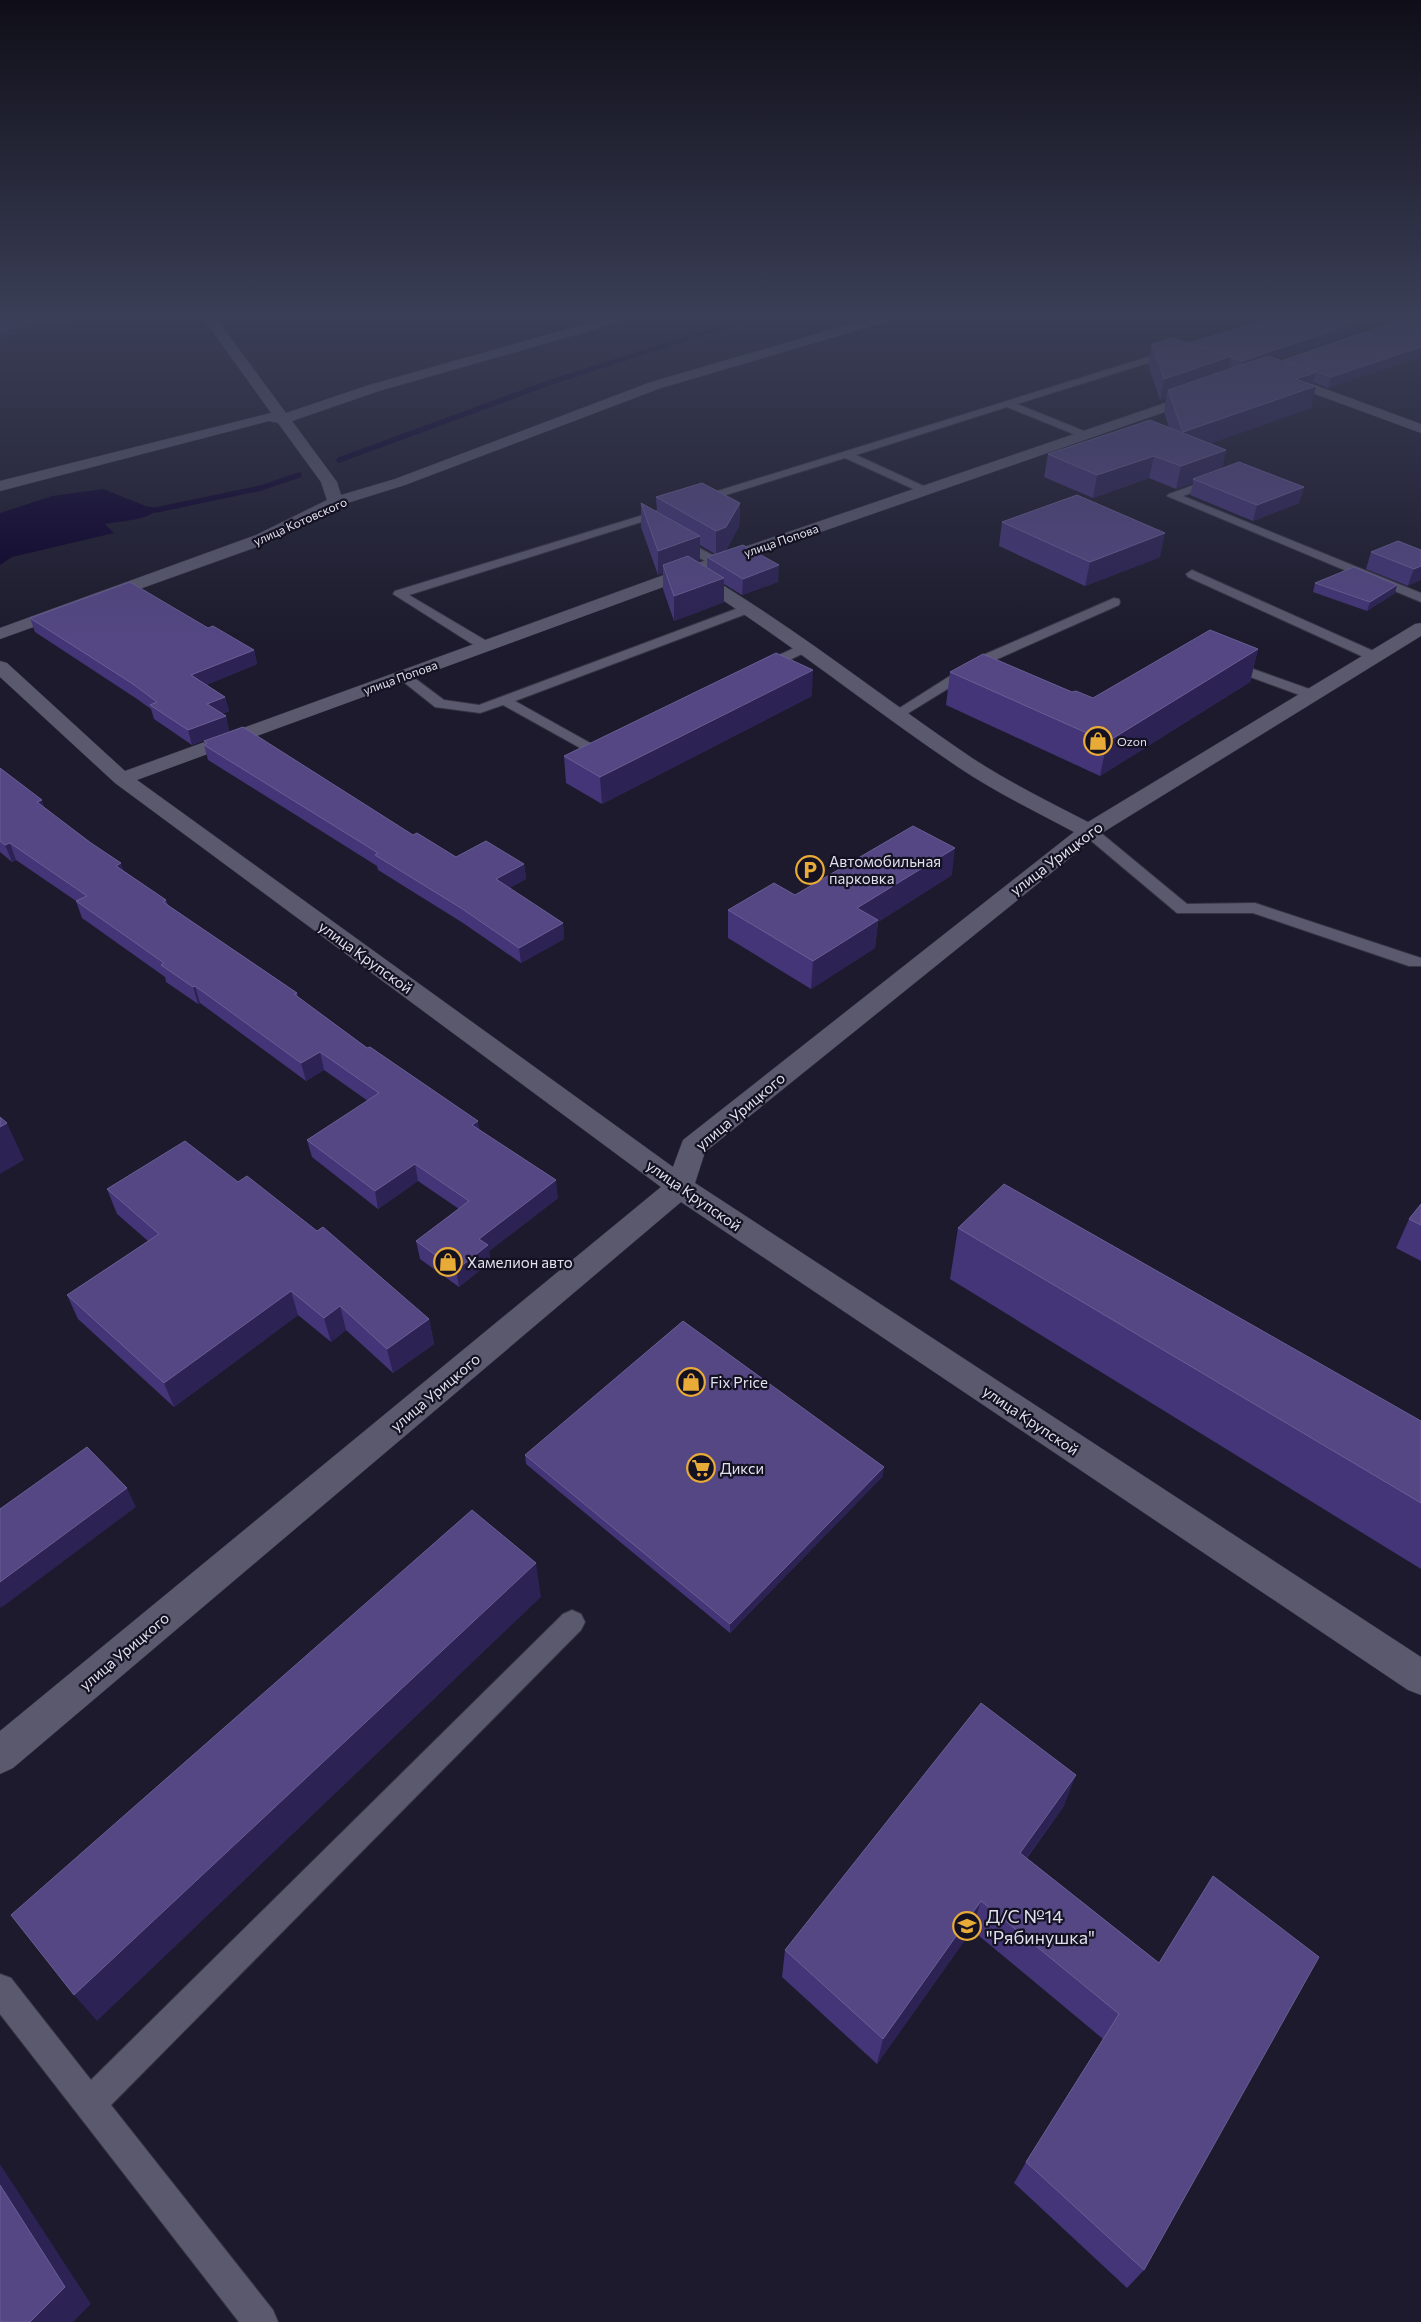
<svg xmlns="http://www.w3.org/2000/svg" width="1421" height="2322" font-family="Commissioner,sans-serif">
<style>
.water{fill:#0b002a}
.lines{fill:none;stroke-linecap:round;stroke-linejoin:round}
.stream{stroke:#0b002a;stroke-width:5.5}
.service-casing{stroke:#373544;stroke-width:2}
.minor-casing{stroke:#373544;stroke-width:1}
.service{fill:#5a596e;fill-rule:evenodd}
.minor{fill:#5a596e;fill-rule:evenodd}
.wall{fill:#433577;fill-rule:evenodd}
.shaded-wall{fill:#2c2254}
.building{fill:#544784;stroke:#6a5f94}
.labels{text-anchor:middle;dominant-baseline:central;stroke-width:4.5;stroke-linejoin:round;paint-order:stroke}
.far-street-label{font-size:12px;fill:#e1e0ed;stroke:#131122}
.far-poi-label{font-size:12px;fill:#e1e0ed;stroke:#131122;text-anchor:start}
.street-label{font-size:15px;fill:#e1e0ed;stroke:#131122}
.poi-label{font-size:15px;fill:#e1e0ed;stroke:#131122;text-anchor:start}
.near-poi-label{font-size:18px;fill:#e1e0ed;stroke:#131122;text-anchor:start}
</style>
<rect width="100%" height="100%" fill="#1c1a2c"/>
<path class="water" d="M 103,489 L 156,510 C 147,521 119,521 105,524 L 114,533 L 12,557 L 0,565 L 0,513 L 52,496 Z"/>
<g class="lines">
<path class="stream" d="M 339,460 L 546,384 L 749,318
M 142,509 L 156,510 L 261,488 L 299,475"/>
<defs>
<path id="service" d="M 1167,351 L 1179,356 L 1174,359 L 1167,357 L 1017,404 L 1089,433 L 1089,437 L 1081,437 L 1007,407 L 856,455 L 928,488 L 930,490 L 928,492 L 920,492 L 845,458 L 700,503 L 696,504 L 690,501 L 692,499 Z
M 1216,477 L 1222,480 L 1220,482 L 1183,496 L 1421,593 L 1421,602 L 1167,496 L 1169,494 Z
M 666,508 L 670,509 L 672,511 L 670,513 L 409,595 L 490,643 L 492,646 L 490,649 L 480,649 L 393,594 L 395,591 Z
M 677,536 L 720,559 L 722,562 L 720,565 L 712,565 L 673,543 L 671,540 L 673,537 Z
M 1192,570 L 1378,653 L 1380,656 L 1378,659 L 1368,659 L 1188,577 L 1186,574 Z
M 1114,598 L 1119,599 L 1120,602 L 1119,605 L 993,661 L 902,717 L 892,717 L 890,714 L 983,655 Z
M 749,604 L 755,608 L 754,611 L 515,701 L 592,744 L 610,737 L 617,741 L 615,744 L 591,754 L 503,705 L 480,713 L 435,707 L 396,676 L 403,672 L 408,673 L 444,700 L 479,705 Z
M 803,644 L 808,645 L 810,648 L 808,651 L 765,672 L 755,672 L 753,669 L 755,666 Z
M 1228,660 L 1315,691 L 1317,694 L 1310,698 L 1305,697 L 1223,667 L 1221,664 Z
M 1089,826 L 1095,828 L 1187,904 L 1255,903 L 1421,958 L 1421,966 L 1409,966 L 1253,913 L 1177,913 L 1083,834 L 1081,831 L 1083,828 Z
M 572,1610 L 581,1614 L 585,1622 L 581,1630 L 111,2105 L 273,2310 L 278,2322 L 239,2322 L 0,2014 L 0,1974 L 11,1978 L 91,2080 L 563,1614 Z"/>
<path id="minor" d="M 203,318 L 216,318 L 286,413 L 369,385 L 606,318 L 626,318 L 624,321 L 379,391 L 292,421 L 337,482 L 341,495 L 395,479 L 651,382 L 871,318 L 891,318 L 889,321 L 661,388 L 405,485 L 341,505 L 268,543 L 0,639 L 0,628 L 256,535 L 327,500 L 321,482 L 278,423 L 269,421 L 0,491 L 0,481 L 271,413 Z
M 1282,373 L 1421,424 L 1421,433 L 1277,380 L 1275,377 Z
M 1200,391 L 1205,392 L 1207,395 L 1205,398 L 703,573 C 797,629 882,697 972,758 C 1009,782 1049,802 1088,822 L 1415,624 L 1421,623 L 1421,636 L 1097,836 L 705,1152 L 695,1183 L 1421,1657 L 1421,1695 L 1408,1690 L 681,1202 L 13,1768 L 0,1774 L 0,1731 L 661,1187 L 115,783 L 0,677 L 0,661 L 7,663 L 125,771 L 683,568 ZM 688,578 C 782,636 867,706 958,767 C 995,792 1035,811 1074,832 L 683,1140 L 673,1167 L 137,780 Z"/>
</defs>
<use href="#service" class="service-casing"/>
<use href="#minor" class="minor-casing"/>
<use href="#service" class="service"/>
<use href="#minor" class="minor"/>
</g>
<path class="wall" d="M 0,318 L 113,318 L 59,329 L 57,327 L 0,338 Z
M 1405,318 L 1328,388 L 1313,382 L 1311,408 L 1211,443 L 1226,450 L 1222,468 L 1304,487 L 1299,503 L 1253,521 L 1190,495 L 1193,483 L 1176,489 L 1149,478 L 1093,498 L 1044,477 L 1048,454 L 1169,427 L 1164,412 L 1166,398 L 1160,400 L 1148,365 L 1152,344 L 1278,359 L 1284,362 L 1284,360 Z
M 656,497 L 740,503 L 739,526 L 726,550 L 778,582 L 742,595 L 724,584 L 724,602 L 674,621 L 663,589 L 663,573 L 658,575 L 641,527 L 641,503 L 657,512 ZM 700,545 L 715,554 L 707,557 L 707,568 L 697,561 L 700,560 Z
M 1002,522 L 1160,557 L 1085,586 L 999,546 Z
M 1421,550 L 1408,586 L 1366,569 L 1371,552 Z
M 1315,583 L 1397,585 L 1395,593 L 1367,611 L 1313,592 Z
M 30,618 L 208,628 L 254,650 L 257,664 L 206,685 L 225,697 L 229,711 L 222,714 L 226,716 L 229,731 L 192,745 L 154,719 L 151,709 L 137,699 L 35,632 Z
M 1258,649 L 1250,682 L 1100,776 L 946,705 L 950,672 L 1072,692 L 1093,698 Z
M 812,696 L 602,804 L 566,783 L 564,756 Z
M 204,741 L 413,835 L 456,857 L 524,864 L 526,879 L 509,888 L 563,923 L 564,939 L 521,963 L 463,923 L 378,870 L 377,866 L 208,760 L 204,745 L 205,744 Z
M 0,768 L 44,808 L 124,871 L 166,900 L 168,905 L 297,993 L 298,997 L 480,1130 L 558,1198 L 489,1251 L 490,1262 L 459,1287 L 420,1259 L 416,1241 L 459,1209 L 418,1181 L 378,1209 L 312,1157 L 307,1140 L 368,1101 L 324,1070 L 306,1081 L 200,1003 L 198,1004 L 166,982 L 165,977 L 82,918 L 76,901 L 16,860 L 12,862 L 0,852 Z
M 952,875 L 878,922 L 875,948 L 811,989 L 728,938 L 728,910 L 795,895 Z
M 238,1182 L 429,1319 L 434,1344 L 393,1373 L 346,1330 L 331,1342 L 298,1315 L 174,1407 L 78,1319 L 67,1295 L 148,1241 L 117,1214 L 107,1189 Z
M 1421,1204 L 1421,1261 L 1396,1248 L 1409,1219 Z
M 958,1228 L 1421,1421 L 1421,1569 L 950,1279 Z
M 525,1455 L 883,1476 L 730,1633 L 526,1464 Z
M 1064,1806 L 1027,1858 L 1159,1963 L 1144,2270 L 1127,2288 L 1014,2183 L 1026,2162 L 1103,2039 L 972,1930 L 877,2064 L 782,1977 L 785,1950 Z"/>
<path class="shaded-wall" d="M 75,318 L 113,318 L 59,329 L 57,322 Z
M 1368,318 L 1396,318 L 1240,372 L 1243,361 Z
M 55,320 L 57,327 L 0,338 L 0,331 Z
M 1421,347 L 1421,357 L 1328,388 L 1331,377 Z
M 1232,356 L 1227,377 L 1168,390 L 1166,398 L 1160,400 L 1164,379 Z
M 1315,373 L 1311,388 L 1316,386 L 1311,408 L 1178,455 L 1183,432 L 1295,379 Z
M 1226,450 L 1221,472 L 1193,479 L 1193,483 L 1176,489 L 1181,466 Z
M 1154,456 L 1149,478 L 1093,498 L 1097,475 Z
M 1304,487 L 1299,503 L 1253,521 L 1257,505 Z
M 740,503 L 739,526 L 726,551 L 716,555 L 716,531 Z
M 1165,533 L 1160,557 L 1085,586 L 1090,562 Z
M 700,536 L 700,560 L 665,572 L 663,565 L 663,573 L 658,575 L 658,551 Z
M 779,565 L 778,582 L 742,595 L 743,579 Z
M 1421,566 L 1421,580 L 1408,586 L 1414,569 Z
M 724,578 L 724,602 L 674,621 L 674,596 Z
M 1397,585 L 1395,593 L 1367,611 L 1370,602 Z
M 1258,649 L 1250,682 L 1100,776 L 1107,742 Z
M 254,650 L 257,664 L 194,690 L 191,675 Z
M 813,670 L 812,696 L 602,804 L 600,777 Z
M 225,697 L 229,711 L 210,719 L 207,704 Z
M 226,716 L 229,731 L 192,745 L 188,730 Z
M 42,800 L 47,816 L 37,802 Z
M 10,843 L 16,860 L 12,862 L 5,845 Z
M 955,848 L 952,875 L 878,922 L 875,948 L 811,989 L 813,961 L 857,908 Z
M 121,863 L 127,880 L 116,866 Z
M 524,864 L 526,879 L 498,895 L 496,879 Z
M 563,923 L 564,939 L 521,963 L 519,948 Z
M 195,986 L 200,1003 L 198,1004 L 193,987 Z
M 320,1052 L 324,1070 L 306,1081 L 301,1063 Z
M 478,1121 L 481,1138 L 472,1125 Z
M 7,1123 L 24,1160 L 0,1174 L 0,1127 Z
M 415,1164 L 418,1181 L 378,1209 L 375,1191 Z
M 556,1180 L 558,1198 L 489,1251 L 490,1262 L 459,1287 L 456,1270 L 479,1239 Z
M 291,1291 L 298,1315 L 174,1407 L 164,1383 Z
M 340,1306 L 346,1330 L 331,1342 L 324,1318 Z
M 429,1319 L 434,1344 L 393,1373 L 387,1349 Z
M 884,1467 L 883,1476 L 730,1633 L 730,1624 Z
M 127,1488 L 136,1507 L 1,1608 L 0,1606 L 0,1582 Z
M 536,1563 L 541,1597 L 97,2021 L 74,1995 Z
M 1076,1775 L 1064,1806 L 1009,1882 L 1020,1853 Z
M 981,1901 L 972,1930 L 877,2064 L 883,2039 Z
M 0,2164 L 91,2304 L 73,2322 L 30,2322 L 0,2185 Z"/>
<path class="building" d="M 0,318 L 75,318 L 57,322 L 55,320 L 0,331 Z
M 1275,318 L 1368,318 L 1243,361 L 1231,358 L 1232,356 L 1188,343 Z
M 1405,318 L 1421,318 L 1421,347 L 1331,377 L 1284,360 Z
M 1172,338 L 1232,356 L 1164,379 L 1152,344 Z
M 1268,356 L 1315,373 L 1295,379 L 1316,386 L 1183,432 L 1168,390 Z
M 1150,420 L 1226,450 L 1181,466 L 1154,456 L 1097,475 L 1048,454 Z
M 1239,462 L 1304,487 L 1257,505 L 1193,479 Z
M 702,483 L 740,503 L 726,527 L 716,531 L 656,497 Z
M 1077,495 L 1165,533 L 1090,562 L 1002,522 Z
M 641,503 L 700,536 L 658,551 Z
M 1398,541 L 1421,550 L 1421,566 L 1414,569 L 1371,552 Z
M 743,545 L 779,565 L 743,579 L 707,557 Z
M 688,556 L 724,578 L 674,596 L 663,565 Z
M 1354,567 L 1397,585 L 1370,602 L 1315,583 Z
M 130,582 L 208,628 L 213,626 L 254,650 L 191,675 L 225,697 L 207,704 L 226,716 L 188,730 L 150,705 L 157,702 L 133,684 L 30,618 Z
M 1210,630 L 1258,649 L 1107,742 L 950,672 L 983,654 L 1072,692 L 1076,691 L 1093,698 Z
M 776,653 L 813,670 L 600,777 L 564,756 Z
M 243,727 L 413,835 L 417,833 L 456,857 L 486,841 L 524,864 L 496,879 L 563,923 L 519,948 L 461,908 L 375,855 L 378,853 L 204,745 L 207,743 L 204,741 Z
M 0,768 L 42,800 L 37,802 L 91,843 L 121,863 L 116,866 L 166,900 L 163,902 L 297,993 L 294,994 L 367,1048 L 370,1047 L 478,1121 L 472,1125 L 556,1180 L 479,1239 L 488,1245 L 456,1270 L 416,1241 L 469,1201 L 415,1164 L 375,1191 L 307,1140 L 379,1093 L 320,1052 L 301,1063 L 195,986 L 193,987 L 161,965 L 164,963 L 76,901 L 87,896 L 10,843 L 5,845 L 0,841 Z
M 913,826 L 955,848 L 857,908 L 878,920 L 813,961 L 728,910 L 774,883 L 795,895 Z
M 0,1117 L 7,1123 L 0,1127 Z
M 185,1141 L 238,1182 L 247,1176 L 317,1231 L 323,1227 L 429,1319 L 387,1349 L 340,1306 L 324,1318 L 291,1291 L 164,1383 L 67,1295 L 159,1234 L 107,1189 Z
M 1004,1184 L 1421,1421 L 1421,1503 L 958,1228 Z
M 1421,1204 L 1421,1225 L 1409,1219 Z
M 683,1321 L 884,1467 L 730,1624 L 525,1455 Z
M 87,1447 L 127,1488 L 0,1582 L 0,1509 Z
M 472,1510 L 536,1563 L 74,1995 L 11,1915 Z
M 981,1703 L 1076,1775 L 1020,1853 L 1159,1963 L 1213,1876 L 1319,1957 L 1144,2270 L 1026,2162 L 1119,2014 L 981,1901 L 883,2039 L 785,1950 Z
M 0,2185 L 65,2287 L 30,2322 L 0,2322 Z"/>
<linearGradient id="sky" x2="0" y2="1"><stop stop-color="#0f0e18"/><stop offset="0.49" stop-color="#3a3e56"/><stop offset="1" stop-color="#3a3e56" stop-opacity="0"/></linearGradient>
<rect width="1421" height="643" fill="url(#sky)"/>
<defs>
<symbol id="shop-ring" viewBox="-11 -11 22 22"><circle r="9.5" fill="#131122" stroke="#e8ab37" stroke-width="1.5"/><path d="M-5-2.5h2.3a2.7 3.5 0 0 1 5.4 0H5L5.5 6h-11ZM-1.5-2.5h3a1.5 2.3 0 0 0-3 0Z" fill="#e8ab37"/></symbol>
<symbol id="parking-ring" viewBox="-11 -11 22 22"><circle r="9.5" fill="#131122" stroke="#e8ab37" stroke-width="1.5"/><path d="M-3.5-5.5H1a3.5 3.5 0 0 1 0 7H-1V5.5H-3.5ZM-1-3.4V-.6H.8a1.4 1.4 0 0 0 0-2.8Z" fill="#e8ab37"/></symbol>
<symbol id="supermarket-ring" viewBox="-11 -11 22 22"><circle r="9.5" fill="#131122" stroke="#e8ab37" stroke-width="1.5"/><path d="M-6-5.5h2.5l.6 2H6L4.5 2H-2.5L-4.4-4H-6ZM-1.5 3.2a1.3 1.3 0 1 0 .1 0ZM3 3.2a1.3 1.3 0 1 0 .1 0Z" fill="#e8ab37"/></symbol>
<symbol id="school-ring" viewBox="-11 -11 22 22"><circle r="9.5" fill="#131122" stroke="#e8ab37" stroke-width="1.5"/><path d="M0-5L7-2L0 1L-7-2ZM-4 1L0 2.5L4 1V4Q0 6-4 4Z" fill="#e8ab37"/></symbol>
</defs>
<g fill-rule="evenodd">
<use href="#shop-ring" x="1082" y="725" width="32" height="32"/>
<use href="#parking-ring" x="794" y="854" width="32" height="32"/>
<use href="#shop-ring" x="432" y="1246" width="32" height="32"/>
<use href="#shop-ring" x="675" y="1366" width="32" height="32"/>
<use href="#supermarket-ring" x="685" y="1452" width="32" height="32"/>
<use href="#school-ring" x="951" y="1910" width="32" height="32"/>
</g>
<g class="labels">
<g class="far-street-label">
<text transform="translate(300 521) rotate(-24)">улица Котовского</text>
<text transform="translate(781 540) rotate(-19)">улица Попова</text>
<text transform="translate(400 677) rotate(-20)">улица Попова</text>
</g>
<g class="far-poi-label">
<text x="1117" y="741">Ozon</text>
</g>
<g class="street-label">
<text transform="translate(1056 858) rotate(-37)">улица Урицкого</text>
<text transform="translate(366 957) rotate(36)">улица Крупской</text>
<text transform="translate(740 1111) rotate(-40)">улица Урицкого</text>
<text transform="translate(694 1195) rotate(35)">улица Крупской</text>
<text transform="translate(435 1392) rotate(-40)">улица Урицкого</text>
<text transform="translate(1031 1420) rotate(34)">улица Крупской</text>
<text transform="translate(124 1651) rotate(-40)">улица Урицкого</text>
</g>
<g class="poi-label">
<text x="829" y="861">Автомобильная<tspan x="829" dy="17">парковка</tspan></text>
<text x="467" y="1262">Хамелион авто</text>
<text x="710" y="1382">Fix Price</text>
<text x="720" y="1468">Дикси</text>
</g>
<g class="near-poi-label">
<text x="986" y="1916">Д/С №14<tspan x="986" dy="21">"Рябинушка"</tspan></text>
</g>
</g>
</svg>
